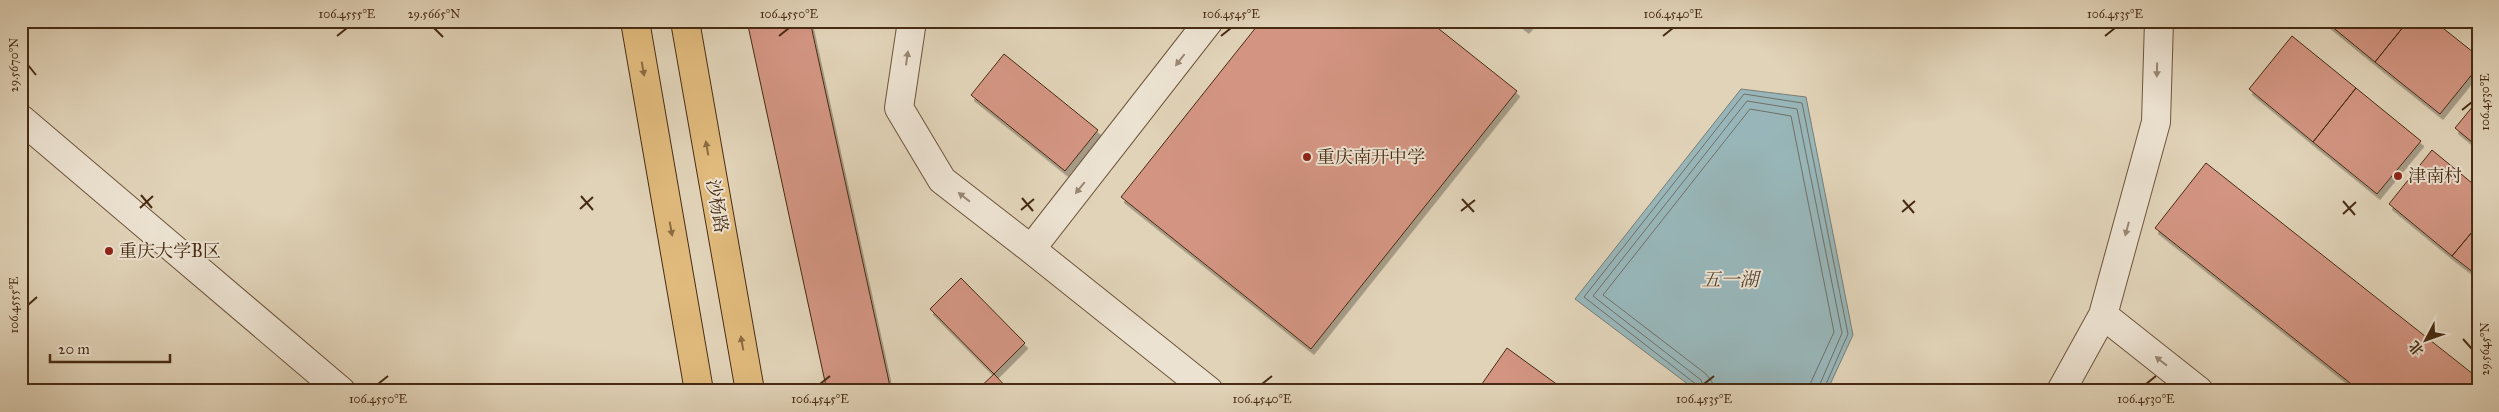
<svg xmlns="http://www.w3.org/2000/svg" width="2499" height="412" font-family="'IM FELL Great Primer','Noto Serif SC',serif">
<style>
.water{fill:#98b6b9;stroke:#787e76}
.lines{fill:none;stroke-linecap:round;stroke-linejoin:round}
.shore{stroke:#707066;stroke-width:1}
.building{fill:#d39582;stroke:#472b12;filter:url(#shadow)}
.minor-casing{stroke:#6e553c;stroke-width:30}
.major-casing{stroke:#472b12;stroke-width:30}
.minor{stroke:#ece2d1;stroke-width:28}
.major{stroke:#e0ba7c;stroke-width:28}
.oneway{fill:#9a8672}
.oneway2{fill:#8c6b42}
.ticks{fill:none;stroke:#472b12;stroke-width:2}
.poi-dot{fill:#8f2418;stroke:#ece2d1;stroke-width:2}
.labels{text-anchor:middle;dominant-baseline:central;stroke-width:4;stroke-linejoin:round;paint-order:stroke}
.poi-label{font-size:18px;fill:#472b12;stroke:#ece2d1;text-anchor:start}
.street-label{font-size:18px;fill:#472b12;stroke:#ece2d1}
.water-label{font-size:19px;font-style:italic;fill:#574733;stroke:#ece2d1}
.neatline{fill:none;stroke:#472b12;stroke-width:2}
.ticks-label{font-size:12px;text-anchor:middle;fill:#472b12}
</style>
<defs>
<filter id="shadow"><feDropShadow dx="3" dy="5.5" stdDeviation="0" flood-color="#0004"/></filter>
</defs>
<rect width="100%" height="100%" fill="#e1d3b8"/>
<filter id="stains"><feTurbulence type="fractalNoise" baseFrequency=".004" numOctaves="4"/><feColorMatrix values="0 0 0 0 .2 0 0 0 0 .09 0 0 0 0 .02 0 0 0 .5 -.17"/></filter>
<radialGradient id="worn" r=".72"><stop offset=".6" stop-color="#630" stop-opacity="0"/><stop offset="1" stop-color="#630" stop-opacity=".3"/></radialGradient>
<path class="water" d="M 1741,89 L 1806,97 L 1853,335 L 1827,391 L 1697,391 L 1575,299 Z"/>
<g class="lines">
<path class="shore" d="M 1699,391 L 1697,385 L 1584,297 L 1744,94 L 1802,103 L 1848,334 L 1823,391
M 1705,391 L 1701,380 L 1593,296 L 1747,101 L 1797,109 L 1842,333 L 1817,391
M 1713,391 L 1712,382 L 1706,374 L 1603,295 L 1750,109 L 1791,116 L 1834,332 L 1811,382 L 1809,391"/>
</g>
<path class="building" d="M 747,21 L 810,21 L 891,391 L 827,391 Z
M 1261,21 L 1429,21 L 1517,91 L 1311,349 L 1121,197 Z
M 1517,21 L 1532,21 L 1526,28 Z
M 2325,21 L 2408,21 L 2375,62 Z
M 2408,21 L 2434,21 L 2478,56 L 2478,67 L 2440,114 L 2375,62 Z
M 2292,36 L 2356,88 L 2313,142 L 2249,89 Z
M 1004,54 L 1098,130 L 1065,171 L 971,95 Z
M 2356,88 L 2421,141 L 2377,194 L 2313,142 Z
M 2478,100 L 2478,147 L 2455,128 Z
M 2432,150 L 2478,188 L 2478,225 L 2452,256 L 2389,204 Z
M 2206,163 L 2478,378 L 2478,391 L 2360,391 L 2155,228 Z
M 2478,225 L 2478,276 L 2452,256 Z
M 961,278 L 1025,343 L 994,374 L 930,309 Z
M 1507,348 L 1566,391 L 1477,391 Z
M 994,374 L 1010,391 L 976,391 Z"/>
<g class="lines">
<defs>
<path id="minor" d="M 912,21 L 899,108 L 942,180 L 1031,249 L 1209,21
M 21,119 L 341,391
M 1031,249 L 1209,391
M 2103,315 L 2199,391
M 2061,391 L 2103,315 L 2156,122 L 2159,21"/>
<path id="major" d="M 635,21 L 699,391
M 685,21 L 750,391"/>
</defs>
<use href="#minor" class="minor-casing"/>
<use href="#major" class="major-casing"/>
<use href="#minor" class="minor"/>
<use href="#major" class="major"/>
</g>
<defs><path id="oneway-solid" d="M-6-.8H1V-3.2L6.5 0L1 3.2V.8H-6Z" transform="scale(1.25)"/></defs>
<g class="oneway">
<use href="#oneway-solid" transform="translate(907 58) rotate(-82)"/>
<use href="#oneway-solid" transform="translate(1180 60) rotate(128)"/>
<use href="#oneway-solid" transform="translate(2157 70) rotate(91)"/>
<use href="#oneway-solid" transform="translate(1080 188) rotate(129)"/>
<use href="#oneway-solid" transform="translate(964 197) rotate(-142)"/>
<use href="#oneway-solid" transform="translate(2127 229) rotate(105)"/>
<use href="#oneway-solid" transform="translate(2161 361) rotate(-142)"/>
</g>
<g class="oneway2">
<use href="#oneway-solid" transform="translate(643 69) rotate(80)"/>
<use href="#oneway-solid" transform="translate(707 148) rotate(-100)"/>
<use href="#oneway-solid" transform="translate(671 229) rotate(80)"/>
<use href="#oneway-solid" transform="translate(742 343) rotate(-100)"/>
</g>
<path class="ticks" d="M 434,28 L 443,37M 337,36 L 347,28M 779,36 L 789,28M 1221,36 L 1231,28M 1663,36 L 1673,28M 2105,36 L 2115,28M 28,65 L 36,75M 2462,110 L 2472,102M 141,195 L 152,208M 581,196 L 593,210M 1022,198 L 1033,211M 1462,199 L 1474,212M 1903,200 L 1914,213M 2343,201 L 2355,215M 140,208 L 153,196M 580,209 L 593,197M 1021,210 L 1034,199M 1461,211 L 1475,200M 1902,212 L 1915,201M 2343,214 L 2356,202M 28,305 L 37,297M 2463,339 L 2472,349M 378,384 L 388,376M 820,384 L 830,376M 1262,384 L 1272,376M 1704,384 L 1714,376M 2146,384 L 2156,376"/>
<g class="poi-dot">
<circle cx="1307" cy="157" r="5"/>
<circle cx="2398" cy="176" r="5"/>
<circle cx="109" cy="251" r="5"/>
</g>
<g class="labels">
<g class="poi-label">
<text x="1317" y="157">重庆南开中学</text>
<text x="2408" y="176">津南村</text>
<text x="119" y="251">重庆大学B区</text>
</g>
<g class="street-label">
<text transform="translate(717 206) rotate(80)">沙杨路</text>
</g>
<g class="water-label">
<text x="1730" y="279">五一湖</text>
</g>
</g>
<rect width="2499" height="412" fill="none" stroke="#e1d3b8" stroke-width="55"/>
<g transform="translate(2426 340) rotate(229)" stroke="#ece2d1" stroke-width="4" paint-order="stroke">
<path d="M0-4L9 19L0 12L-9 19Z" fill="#472b12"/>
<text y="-8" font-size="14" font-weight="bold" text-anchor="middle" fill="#472b12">北</text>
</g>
<path d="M50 354v8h120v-8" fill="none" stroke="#472b12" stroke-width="2.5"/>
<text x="58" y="354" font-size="15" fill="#472b12" stroke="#ece2d1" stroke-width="4" paint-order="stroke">20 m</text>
<rect x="28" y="28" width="2444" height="356" class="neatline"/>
<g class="ticks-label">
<text x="347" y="18">106.4555°E</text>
<text x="434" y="18">29.5665°N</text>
<text x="789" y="18">106.4550°E</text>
<text x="1231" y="18">106.4545°E</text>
<text x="1673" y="18">106.4540°E</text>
<text x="2115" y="18">106.4535°E</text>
<text transform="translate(14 65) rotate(-90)" y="4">29.5670°N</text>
<text transform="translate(2485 102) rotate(-90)" y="4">106.4530°E</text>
<text transform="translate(14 305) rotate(-90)" y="4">106.4555°E</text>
<text transform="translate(2485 349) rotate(-90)" y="4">29.5645°N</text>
<text x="378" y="403">106.4550°E</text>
<text x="820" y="403">106.4545°E</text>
<text x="1262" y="403">106.4540°E</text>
<text x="1704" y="403">106.4535°E</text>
<text x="2146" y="403">106.4530°E</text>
</g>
<rect width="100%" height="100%" filter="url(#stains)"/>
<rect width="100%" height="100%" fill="url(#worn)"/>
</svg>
